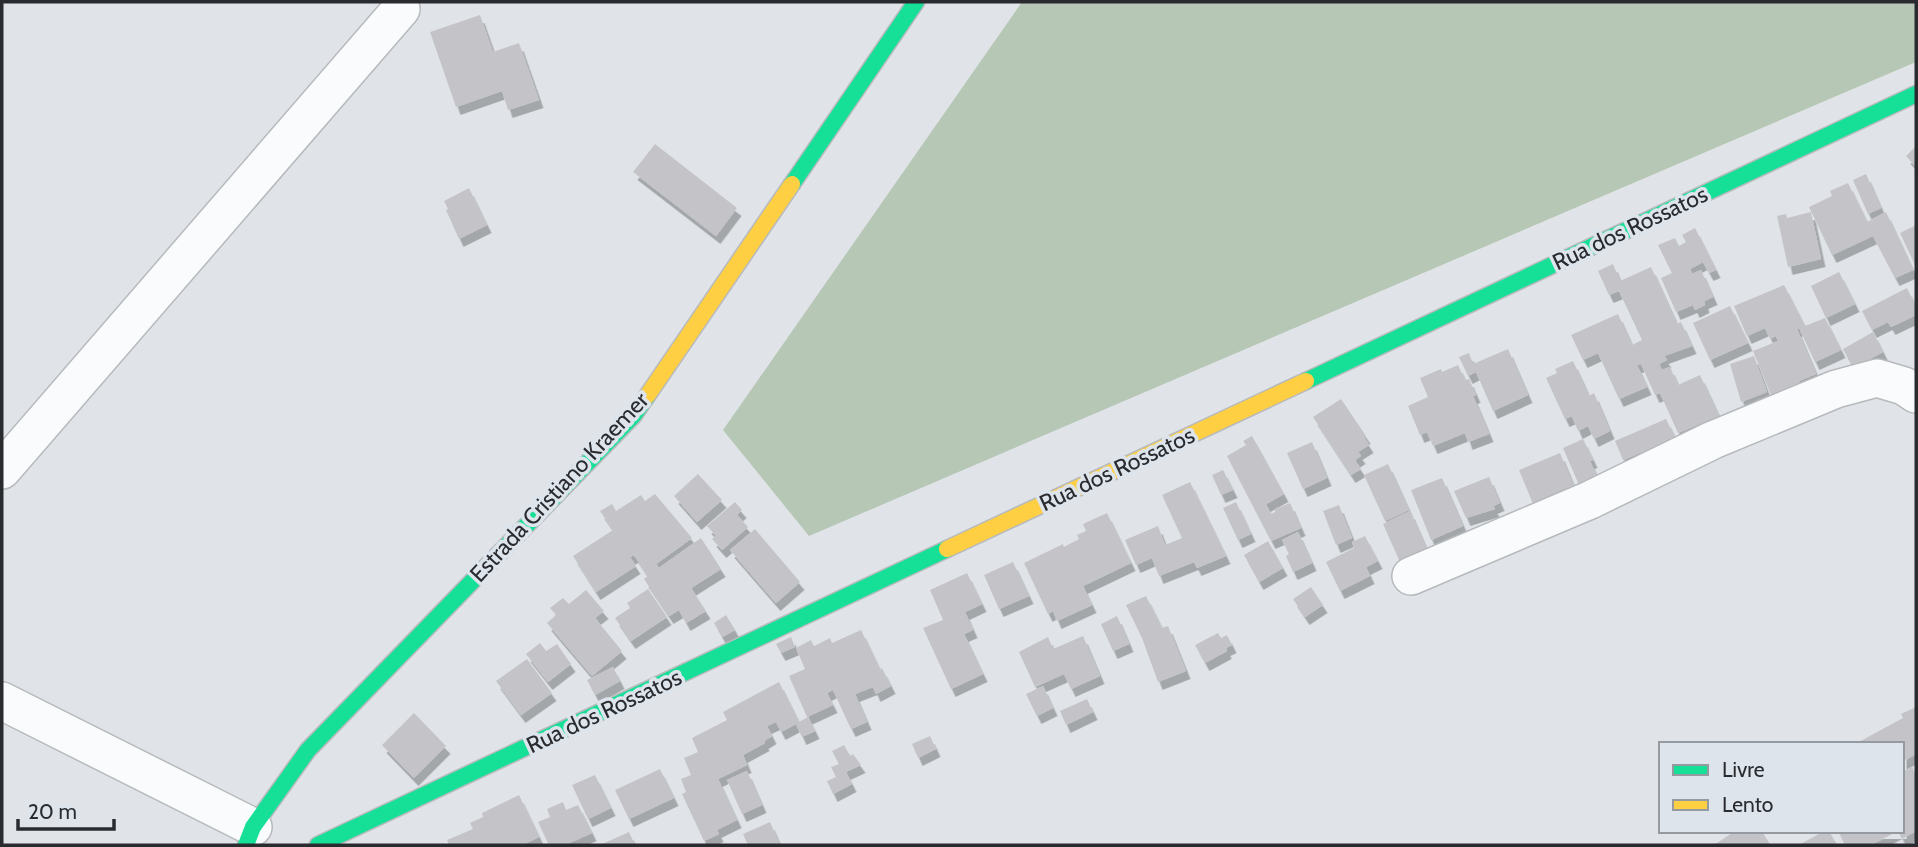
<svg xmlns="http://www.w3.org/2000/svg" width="1918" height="847" font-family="Cabin,sans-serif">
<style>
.forest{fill:#b7c7b6}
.building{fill:#c4c4c8;filter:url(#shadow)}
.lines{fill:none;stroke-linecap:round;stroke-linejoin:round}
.street-casing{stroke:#b7babd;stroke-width:40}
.fast-casing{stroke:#b7babd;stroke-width:19}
.slow-casing{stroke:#b7babd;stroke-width:19}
.street{stroke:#fafbfc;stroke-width:37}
.fast{stroke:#16e098;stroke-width:16}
.slow{stroke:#ffcf43;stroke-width:16}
.labels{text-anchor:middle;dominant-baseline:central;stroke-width:7;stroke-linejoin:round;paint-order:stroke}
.street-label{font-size:23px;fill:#292b2f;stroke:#dde4ec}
</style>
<defs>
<filter id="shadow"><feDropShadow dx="4.5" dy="8" stdDeviation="0" flood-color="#0004"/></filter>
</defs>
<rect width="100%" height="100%" fill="#e0e4e8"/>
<path class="forest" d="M 1022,2 L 1916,2 L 1916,62 L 809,536 L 723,430 Z"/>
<path class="building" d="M 480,15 L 493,52 L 519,43 L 539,100 L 508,110 L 502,91 L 456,107 L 430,32 Z
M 655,144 L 737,208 L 716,236 L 633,172 Z
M 1916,146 L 1916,167 L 1906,156 Z
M 1866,174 L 1881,208 L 1868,214 L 1853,180 Z
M 1848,183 L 1867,222 L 1886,212 L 1913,270 L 1895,278 L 1873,236 L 1832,255 L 1809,207 L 1832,196 L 1830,191 Z
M 469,188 L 487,225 L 459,239 L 446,210 L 448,209 L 444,201 Z
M 1811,212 L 1821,259 L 1788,267 L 1777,216 L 1786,214 L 1787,218 Z
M 1916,225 L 1916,267 L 1900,233 Z
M 1695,228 L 1716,270 L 1709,273 L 1703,262 L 1690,269 L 1692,274 L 1701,270 L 1713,297 L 1704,301 L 1705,305 L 1695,310 L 1693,305 L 1676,312 L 1661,278 L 1672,273 L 1658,245 L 1675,238 L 1679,246 L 1686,242 L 1682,235 Z
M 1613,264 L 1620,281 L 1651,267 L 1677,324 L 1681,322 L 1692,346 L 1664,356 L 1667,360 L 1659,364 L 1662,370 L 1670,367 L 1678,385 L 1700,375 L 1719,416 L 1678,433 L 1660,393 L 1655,395 L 1641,364 L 1637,365 L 1647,387 L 1619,399 L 1598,353 L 1583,360 L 1571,335 L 1618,314 L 1632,345 L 1642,340 L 1619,291 L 1609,295 L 1598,271 Z
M 1839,272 L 1855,304 L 1826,318 L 1811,286 Z
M 1784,285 L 1805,326 L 1825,318 L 1841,350 L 1815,362 L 1799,328 L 1797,329 L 1816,374 L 1799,381 L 1803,390 L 1774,402 L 1753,351 L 1778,341 L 1776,336 L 1770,339 L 1765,328 L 1747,336 L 1734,306 Z
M 1907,288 L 1916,307 L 1916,315 L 1891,327 L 1888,322 L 1872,330 L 1862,311 Z
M 1730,306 L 1748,343 L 1710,360 L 1693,323 Z
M 1873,332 L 1883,352 L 1853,368 L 1843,349 Z
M 1508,349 L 1528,395 L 1493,411 L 1476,372 L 1468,376 L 1459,357 L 1469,353 L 1473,364 Z
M 1754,356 L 1767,392 L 1741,402 L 1730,364 Z
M 1573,361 L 1589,396 L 1594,393 L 1610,431 L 1594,439 L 1588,426 L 1578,431 L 1572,416 L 1565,419 L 1546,378 L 1557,373 L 1555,369 Z
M 1458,365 L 1465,380 L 1469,379 L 1476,395 L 1473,396 L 1489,434 L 1468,442 L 1465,433 L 1433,446 L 1427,432 L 1420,435 L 1408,406 L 1428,397 L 1420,378 L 1441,369 L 1442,372 Z
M 1341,399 L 1366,436 L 1364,437 L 1369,445 L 1358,452 L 1361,456 L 1355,460 L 1361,469 L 1351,475 L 1313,417 Z
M 1666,419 L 1675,438 L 1623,460 L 1615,441 Z
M 1252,436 L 1284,494 L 1266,504 L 1271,514 L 1275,512 L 1275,509 L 1290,503 L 1301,528 L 1271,541 L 1227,456 L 1246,445 L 1243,441 Z
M 1583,439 L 1593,460 L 1590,461 L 1597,477 L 1579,485 L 1563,448 Z
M 1312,442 L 1327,478 L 1303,489 L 1287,453 Z
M 1560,453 L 1574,487 L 1533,504 L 1519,470 Z
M 1388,464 L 1409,510 L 1385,521 L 1364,475 Z
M 1223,470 L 1233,490 L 1221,495 L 1212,475 Z
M 698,474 L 722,500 L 697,522 L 674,496 Z
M 1489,477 L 1500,503 L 1493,506 L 1495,509 L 1466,518 L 1454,491 Z
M 1442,478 L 1463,526 L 1431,540 L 1411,490 Z
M 1190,482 L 1226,556 L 1197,568 L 1194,562 L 1159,576 L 1152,558 L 1136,565 L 1125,540 L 1158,526 L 1165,545 L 1182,538 L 1162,495 Z
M 655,494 L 692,538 L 656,564 L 659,568 L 701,538 L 721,569 L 691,588 L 706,611 L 686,623 L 679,610 L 669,616 L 644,579 L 648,576 L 634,555 L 630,557 L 636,566 L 596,592 L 573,556 L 613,530 L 600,511 L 612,504 L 616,511 L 641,495 L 645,501 Z
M 735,502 L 742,510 L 737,515 L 748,527 L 722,550 L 712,539 L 716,536 L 707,526 Z
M 1236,502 L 1251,534 L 1238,540 L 1223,508 Z
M 1339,505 L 1352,538 L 1336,545 L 1323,511 Z
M 1410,511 L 1427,550 L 1400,562 L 1383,524 Z
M 1107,513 L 1131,563 L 1083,586 L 1092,605 L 1057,621 L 1053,611 L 1048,614 L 1024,563 L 1063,544 L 1064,547 L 1079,539 L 1077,535 L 1086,531 L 1083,524 Z
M 755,529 L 800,582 L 776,603 L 730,550 Z
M 1298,532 L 1312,563 L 1293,572 L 1286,556 L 1289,554 L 1282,540 Z
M 1365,536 L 1378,561 L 1366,567 L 1370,576 L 1340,591 L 1326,562 L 1354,548 L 1352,542 Z
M 1268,541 L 1283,568 L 1259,582 L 1244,555 Z
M 1013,562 L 1029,596 L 999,609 L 984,575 Z
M 967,573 L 982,604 L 965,612 L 973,630 L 964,634 L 983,674 L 951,689 L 923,628 L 943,620 L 930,590 Z
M 1311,587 L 1323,605 L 1305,617 L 1293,599 Z
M 648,589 L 667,617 L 631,641 L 615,618 L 630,608 L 627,603 Z
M 586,590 L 604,611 L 595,618 L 622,651 L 592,676 L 547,623 L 556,615 L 550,608 L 563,598 L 569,604 Z
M 1146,596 L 1162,628 L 1168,626 L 1186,671 L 1158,682 L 1142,638 L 1126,605 Z
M 726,615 L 735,630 L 722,637 L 714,623 Z
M 1117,616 L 1129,644 L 1113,651 L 1101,624 Z
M 861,630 L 880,670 L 882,668 L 891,686 L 876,694 L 873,687 L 855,694 L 867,722 L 851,729 L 833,690 L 827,693 L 833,705 L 807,717 L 789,676 L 805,669 L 796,648 L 811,640 L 814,646 L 830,638 L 832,643 Z
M 1218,633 L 1221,638 L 1227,635 L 1232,645 L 1226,648 L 1227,651 L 1205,663 L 1195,645 Z
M 1083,636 L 1100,676 L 1071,689 L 1064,674 L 1035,687 L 1019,652 L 1048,637 L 1053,649 Z
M 791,637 L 795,647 L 781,653 L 776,644 Z
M 540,643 L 546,651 L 557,644 L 571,664 L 548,682 L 526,654 Z
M 527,659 L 552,693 L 521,715 L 496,681 Z
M 613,667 L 620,681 L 595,695 L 587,680 Z
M 779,682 L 799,722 L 808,717 L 815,731 L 802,737 L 796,724 L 781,732 L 776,722 L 767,726 L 772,736 L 764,741 L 765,743 L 743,755 L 747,765 L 718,779 L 737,820 L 717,830 L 719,834 L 704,841 L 682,794 L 686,792 L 681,779 L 691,775 L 684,758 L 698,752 L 692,738 L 727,720 L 723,712 Z
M 1043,686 L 1053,708 L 1037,716 L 1026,694 Z
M 1087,699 L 1093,712 L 1066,725 L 1060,711 Z
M 1916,707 L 1916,754 L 1902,762 L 1902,744 L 1855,744 L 1903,718 L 1901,714 Z
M 414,713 L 446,746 L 414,778 L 382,745 Z
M 930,736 L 936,749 L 918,758 L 912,744 Z
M 844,745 L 850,756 L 853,754 L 861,765 L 846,772 L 852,784 L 833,794 L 827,781 L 836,777 L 831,767 L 839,764 L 832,751 Z
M 1912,767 L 1916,775 L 1916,831 L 1902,839 L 1898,831 L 1902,831 L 1902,772 Z
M 660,769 L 674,798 L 629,819 L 615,790 Z
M 747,771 L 762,805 L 742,814 L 727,780 Z
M 595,775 L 611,808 L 588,819 L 572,785 Z
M 519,795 L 539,837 L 522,845 L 449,845 L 447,840 L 473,829 L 470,823 L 483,817 L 482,813 Z
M 563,802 L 566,810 L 578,805 L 592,833 L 565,845 L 549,845 L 538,822 L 550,817 L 547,809 Z
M 770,822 L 780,845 L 748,845 L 743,834 Z
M 1735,831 L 1762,831 L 1770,845 L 1714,845 Z
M 1824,831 L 1829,831 L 1837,845 L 1799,845 Z
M 1838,831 L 1898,831 L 1871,845 L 1845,845 Z
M 629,832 L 635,845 L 600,845 Z"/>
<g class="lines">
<defs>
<path id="street" d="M 2,470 L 401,9
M 1411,576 L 1590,500 L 1713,440 L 1836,389 L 1877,378 L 1904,386 L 1916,394
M 2,701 L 253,827"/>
<path id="fast" d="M 792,184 L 916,2
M 1306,381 L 1916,94
M 246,845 L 253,827 L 308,750 L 634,415 L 647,396
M 318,845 L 947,549"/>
<path id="slow" d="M 647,396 L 792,184
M 947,549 L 1306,381"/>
</defs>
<use href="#street" class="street-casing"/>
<use href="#fast" class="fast-casing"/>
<use href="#slow" class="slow-casing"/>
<use href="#street" class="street"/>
<use href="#fast" class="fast"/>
<use href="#slow" class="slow"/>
</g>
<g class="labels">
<g class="street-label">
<text transform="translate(1630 228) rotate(-25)">Rua dos Rossatos</text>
<text transform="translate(1117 469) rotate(-25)">Rua dos Rossatos</text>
<text transform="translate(559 487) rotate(-47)">Estrada Cristiano Kraemer</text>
<text transform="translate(604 711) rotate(-25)">Rua dos Rossatos</text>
</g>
</g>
<rect width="1918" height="847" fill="none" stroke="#292b2f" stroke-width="7"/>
<rect x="1659" y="742" width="245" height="91" fill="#dde4ec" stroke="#959aa0" stroke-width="2"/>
<rect x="1673" y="765" width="35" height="10" fill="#16e098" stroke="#959aa0" stroke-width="2"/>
<text x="1722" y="777" font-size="21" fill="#292b2f">Livre</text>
<rect x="1673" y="800" width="35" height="10" fill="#ffcf43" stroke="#959aa0" stroke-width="2"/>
<text x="1722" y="812" font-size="21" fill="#292b2f">Lento</text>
<path d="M18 819v10h96v-10" fill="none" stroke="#292b2f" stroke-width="3.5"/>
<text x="28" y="819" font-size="21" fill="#292b2f" stroke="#dde4ec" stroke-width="5" paint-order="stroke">20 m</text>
</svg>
